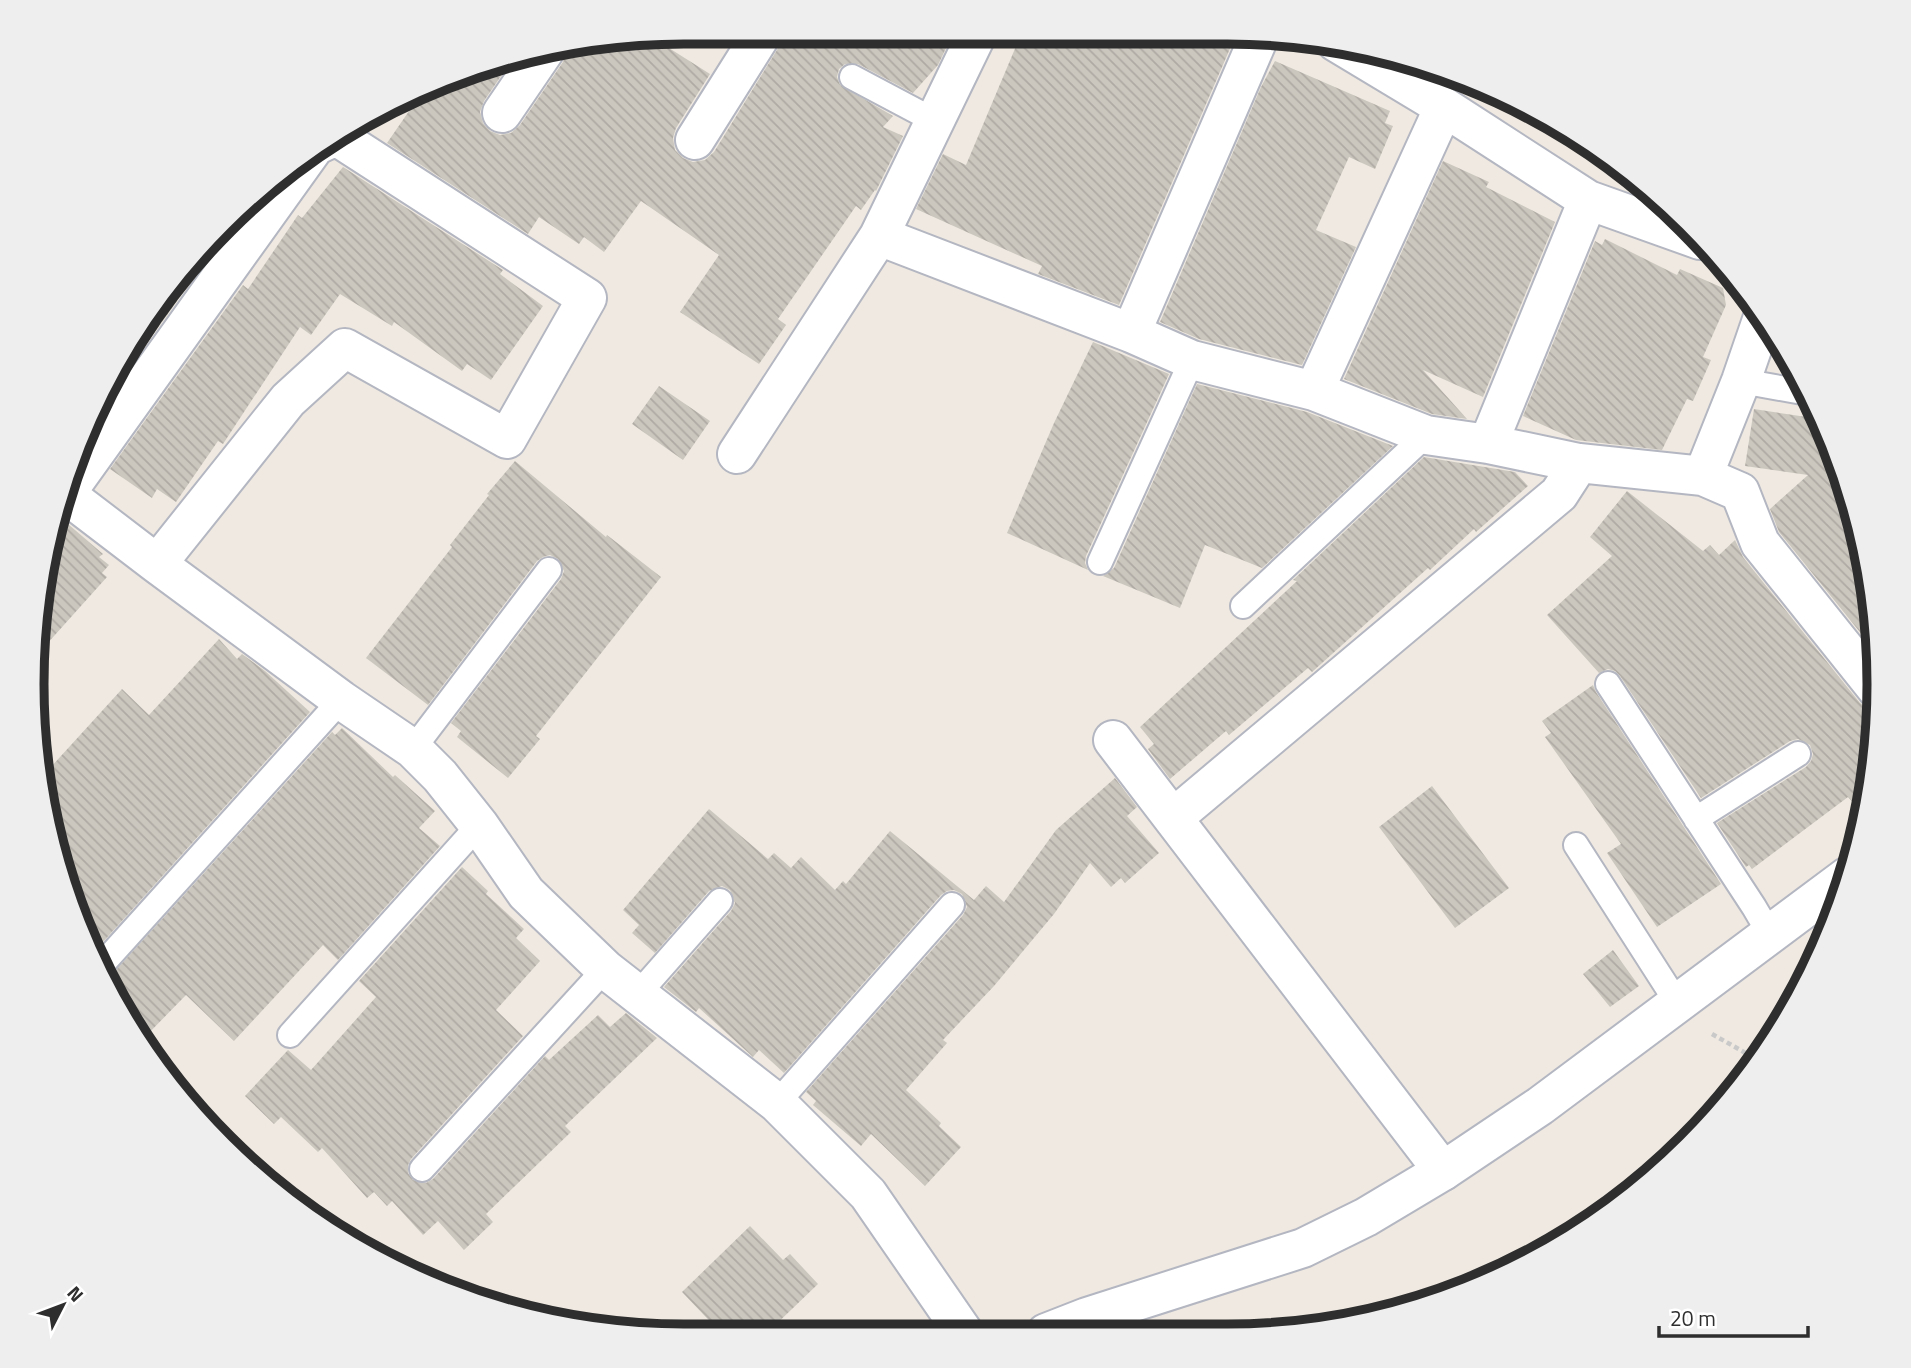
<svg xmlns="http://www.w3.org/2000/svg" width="1911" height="1368" font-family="'Titillium Web',sans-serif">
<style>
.building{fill:url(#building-back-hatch)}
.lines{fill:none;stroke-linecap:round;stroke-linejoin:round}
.lane-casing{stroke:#b4b7c1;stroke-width:28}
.street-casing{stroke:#b4b7c1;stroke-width:42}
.secondary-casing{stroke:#b4b7c1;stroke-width:42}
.path{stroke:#c9c9c9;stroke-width:4.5;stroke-dasharray:5 3.5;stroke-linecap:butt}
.lane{stroke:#fff;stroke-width:24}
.street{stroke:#fff;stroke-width:38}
.secondary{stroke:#fff;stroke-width:38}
.rim{fill:none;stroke:#2e2e2e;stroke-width:9}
</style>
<defs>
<pattern id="building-back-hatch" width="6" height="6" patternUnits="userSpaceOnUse" patternTransform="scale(1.75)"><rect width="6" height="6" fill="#cbc7bf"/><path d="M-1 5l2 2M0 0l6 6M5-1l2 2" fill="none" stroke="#afaba4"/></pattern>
</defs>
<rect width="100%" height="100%" fill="#efe9e1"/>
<path class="building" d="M 788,32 L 932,32 L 948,44 L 938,65 L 913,93 L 858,64 L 845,64 L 839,69 L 837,77 L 840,85 L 893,116 L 883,127 L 903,136 L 876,191 L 875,190 L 861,210 L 856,206 L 778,319 L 786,325 L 759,364 L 680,312 L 719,255 L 641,201 L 604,252 L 584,237 L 579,244 L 539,217 L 528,234 L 387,143 L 418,98 L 516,54 L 484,101 L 480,112 L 483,123 L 490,131 L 500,135 L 511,133 L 520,125 L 563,62 L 566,47 L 650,36 L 710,74 L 676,128 L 673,138 L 675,150 L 683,158 L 693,162 L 705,160 L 714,152 Z
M 1022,32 L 1224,32 L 1232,44 L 1119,305 L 1038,274 L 1042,266 L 916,209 L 943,154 L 966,165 Z
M 1275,61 L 1390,111 L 1385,123 L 1393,126 L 1375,169 L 1349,157 L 1316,230 L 1356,247 L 1302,365 L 1199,339 L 1160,322 L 1261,87 Z
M 1443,161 L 1489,182 L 1486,187 L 1555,222 L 1483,397 L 1423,370 L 1467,419 L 1432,414 L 1344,379 Z
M 343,167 L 503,270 L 500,274 L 543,306 L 491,380 L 467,364 L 462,371 L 394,322 L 392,326 L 340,294 L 311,335 L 300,327 L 223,444 L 218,441 L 176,502 L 157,489 L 152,498 L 110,469 L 243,285 L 248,289 L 298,215 L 302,218 Z
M 1605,239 L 1677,275 L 1680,269 L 1723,288 L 1726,305 L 1703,357 L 1711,360 L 1693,401 L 1687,399 L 1662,450 L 1576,440 L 1523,416 L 1595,241 L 1602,245 Z
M 198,250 L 208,258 L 91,421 L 99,396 Z
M 1093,342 L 1169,374 L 1086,556 L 1085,563 L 1088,570 L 1007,533 L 1054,423 Z
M 1197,384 L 1307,412 L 1393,446 L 1262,568 L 1205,545 L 1180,608 L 1103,576 L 1114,568 Z
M 659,386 L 710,421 L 683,460 L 632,424 Z
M 1754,409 L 1820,419 L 1845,475 L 1874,599 L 1876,652 L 1779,532 L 1770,509 L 1808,475 L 1745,466 Z
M 1424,457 L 1515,472 L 1528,486 L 1476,532 L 1474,529 L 1430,570 L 1428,568 L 1312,672 L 1308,668 L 1229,735 L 1226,731 L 1170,779 L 1148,749 L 1154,744 L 1140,727 L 1297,581 L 1293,580 Z
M 515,461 L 606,537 L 607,535 L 661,577 L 536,736 L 540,739 L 508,778 L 457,737 L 461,731 L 451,723 L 561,579 L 564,571 L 558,559 L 550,555 L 543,557 L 537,561 L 428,705 L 366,658 L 452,547 L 450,545 L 489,495 L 487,494 Z
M 1627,491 L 1703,551 L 1710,545 L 1719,555 L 1735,540 L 1743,557 L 1860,703 L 1868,709 L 1878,710 L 1878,727 L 1864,815 L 1848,797 L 1752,869 L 1749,865 L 1746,867 L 1717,823 L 1806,767 L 1811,761 L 1813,754 L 1810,745 L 1798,739 L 1790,741 L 1701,798 L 1620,676 L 1615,671 L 1608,669 L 1599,673 L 1547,615 L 1612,556 L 1590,537 Z
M 61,518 L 103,554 L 99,557 L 109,565 L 102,573 L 107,577 L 37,655 L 37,598 Z
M 219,639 L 237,659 L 242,654 L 265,671 L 310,712 L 93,953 L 40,779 L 122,689 L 149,715 Z
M 1593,685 L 1596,692 L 1721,884 L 1657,927 L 1607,853 L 1621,844 L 1545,737 L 1551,733 L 1542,721 Z
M 342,728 L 393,777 L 395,775 L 435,811 L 419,828 L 440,846 L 338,960 L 323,945 L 234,1041 L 186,995 L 143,1039 L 105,982 L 332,732 L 335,735 Z
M 1115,778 L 1137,807 L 1127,816 L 1159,853 L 1125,883 L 1121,878 L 1111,887 L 1090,863 L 1054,914 L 994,986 L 943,1040 L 947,1043 L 906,1090 L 941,1123 L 939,1126 L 961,1147 L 925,1186 L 871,1134 L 861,1146 L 813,1105 L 816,1101 L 806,1092 L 963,915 L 967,907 L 962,894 L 954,890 L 947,891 L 941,895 L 784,1073 L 759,1050 L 753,1057 L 699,1008 L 696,1012 L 664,987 L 731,911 L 735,903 L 730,890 L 722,886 L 709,891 L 655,953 L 632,933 L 639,925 L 623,910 L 709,809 L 768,859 L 774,853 L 791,868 L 801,857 L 835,890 L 843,881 L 846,884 L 890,831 L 974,900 L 986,886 L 1004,902 L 1056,830 Z
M 1432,786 L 1509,888 L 1455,928 L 1379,827 Z
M 462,867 L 488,891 L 486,894 L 524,929 L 516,938 L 540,961 L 496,1010 L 523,1036 L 411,1159 L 408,1165 L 408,1173 L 413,1180 L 426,1183 L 433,1179 L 545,1056 L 549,1060 L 598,1015 L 610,1027 L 626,1013 L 657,1038 L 565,1126 L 571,1132 L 486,1214 L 493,1222 L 464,1250 L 438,1221 L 423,1235 L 392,1201 L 387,1206 L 374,1192 L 367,1198 L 322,1148 L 318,1152 L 281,1117 L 274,1124 L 245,1096 L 288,1050 L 311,1070 L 376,997 L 359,981 Z
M 1613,950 L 1639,986 L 1610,1007 L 1583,974 Z
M 750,1226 L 783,1260 L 790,1254 L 818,1284 L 766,1334 L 723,1335 L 682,1292 Z"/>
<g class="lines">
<defs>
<path id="lane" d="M 852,77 L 935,121
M 1741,381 L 1808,393
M 1100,562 L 1192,360
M 1243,606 L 1426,435
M 1608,684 L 1754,907 L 1771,936
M 413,749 L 549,570
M 1696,819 L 1798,754
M 1576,845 L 1678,1004
M 98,969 L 341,700
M 638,994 L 720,901
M 290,1035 L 479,825
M 777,1103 L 952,905
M 422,1169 L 605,969"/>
<path id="street" d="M 1336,42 L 1444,107 L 1588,200 L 1700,240
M 502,113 L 545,50
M 695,140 L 763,32
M 879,236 L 978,32
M 1131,333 L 1260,35
M 1314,391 L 1444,107
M 1488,444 L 1588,200
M 737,454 L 879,236 L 1131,333 L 1192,360 L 1314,391 L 1426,435 L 1488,444 L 1579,463 L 1703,476 L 1740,492 L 1760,543 L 1877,689
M 1703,476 L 1741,381 L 1763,317
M 72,485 L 313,149
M 68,496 L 157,564 L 341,700 L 413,749 L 440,776 L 479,825 L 526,893 L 605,969 L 777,1103 L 868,1194 L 964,1333
M 157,564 L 288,400 L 345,348 L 507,439 L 587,298 L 336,136 L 317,145
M 1113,740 L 1443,1171
M 1173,818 L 1559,494 L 1579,463"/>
<path id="secondary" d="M 1046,1333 L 1087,1317 L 1303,1248 L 1366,1217 L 1443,1171 L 1540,1106 L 1848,876"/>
</defs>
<use href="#lane" class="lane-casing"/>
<use href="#street" class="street-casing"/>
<use href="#secondary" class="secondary-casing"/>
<path class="path" d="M 1712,1034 L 1758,1060"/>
<use href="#lane" class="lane"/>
<use href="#street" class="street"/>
<use href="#secondary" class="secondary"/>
</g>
<path d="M0 0H1911V1368H0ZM684 44H1227A640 640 0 0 1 1867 684V684A640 640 0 0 1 1227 1324H684A640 640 0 0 1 44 684V684A640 640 0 0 1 684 44Z" fill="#eee" fill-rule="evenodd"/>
<path class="rim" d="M684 44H1227A640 640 0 0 1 1867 684V684A640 640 0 0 1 1227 1324H684A640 640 0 0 1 44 684V684A640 640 0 0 1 684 44Z"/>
<g transform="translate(63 1305) rotate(48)" stroke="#ffffff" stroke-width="5" paint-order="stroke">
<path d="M0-5L12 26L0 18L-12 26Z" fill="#2e2e2e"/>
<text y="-10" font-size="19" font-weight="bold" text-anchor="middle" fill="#2e2e2e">N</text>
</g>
<path d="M1659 1326v10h149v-10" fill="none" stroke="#2e2e2e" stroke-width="3.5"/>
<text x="1670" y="1326" font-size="21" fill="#2e2e2e" stroke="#ffffff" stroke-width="5" paint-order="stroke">20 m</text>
</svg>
